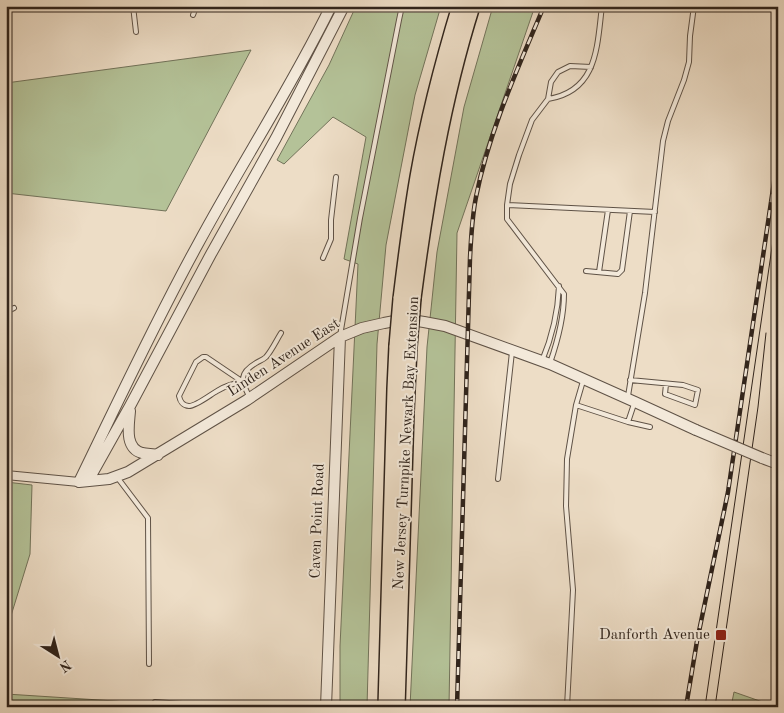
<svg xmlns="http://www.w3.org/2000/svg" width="784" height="713" font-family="'Old Standard TT',serif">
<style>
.green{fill:#b4c298;stroke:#72735a}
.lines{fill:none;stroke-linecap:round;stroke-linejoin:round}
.service-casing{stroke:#5f5246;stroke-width:6}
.minor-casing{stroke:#5f5246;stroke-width:10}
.tertiary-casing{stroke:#5f5246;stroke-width:12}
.motorway-casing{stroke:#30241c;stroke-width:18}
.service{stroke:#f3e9da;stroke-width:4}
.minor{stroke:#f3e9da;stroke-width:8}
.tertiary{stroke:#f3e9da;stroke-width:10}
.motorway{stroke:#edddc6;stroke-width:15}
.tram{stroke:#30241c;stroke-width:1}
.rail-casing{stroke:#30241c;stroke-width:4.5}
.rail{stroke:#f3e9da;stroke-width:2.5;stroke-dasharray:8;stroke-linecap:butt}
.tertiary-bridge-casing{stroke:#5f5246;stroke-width:12;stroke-linecap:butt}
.motorway-bridge-casing{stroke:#30241c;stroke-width:18;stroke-linecap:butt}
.tertiary-bridge{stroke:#f3e9da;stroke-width:10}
.motorway-bridge{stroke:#edddc6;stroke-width:15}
.poi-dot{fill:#8f2418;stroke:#f3e9da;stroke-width:2}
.labels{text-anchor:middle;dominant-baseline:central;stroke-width:4;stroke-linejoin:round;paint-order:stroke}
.street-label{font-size:15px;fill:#30241c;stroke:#f3e9da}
.poi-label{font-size:15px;fill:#30241c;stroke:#f3e9da;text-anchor:end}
</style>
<rect width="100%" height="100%" fill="#edddc6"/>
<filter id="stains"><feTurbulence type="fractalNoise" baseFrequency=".004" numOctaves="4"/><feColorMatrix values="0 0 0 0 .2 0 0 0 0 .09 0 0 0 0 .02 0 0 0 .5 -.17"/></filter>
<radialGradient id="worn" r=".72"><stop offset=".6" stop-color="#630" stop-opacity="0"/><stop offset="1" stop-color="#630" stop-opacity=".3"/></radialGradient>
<path class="green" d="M 356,6 L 441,6 L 415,95 L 386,245 L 377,344 L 367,707 L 340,707 L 340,646 L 358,264 L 344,259 L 366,137 L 333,117 L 284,164 L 277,160 L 329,65 Z
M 493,6 L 535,6 L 457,233 L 449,707 L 410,707 L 427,347 L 437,252 L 464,107 Z
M 251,50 L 166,211 L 6,193 L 6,83 Z
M 6,482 L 32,485 L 30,554 L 6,632 Z
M 734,692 L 777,707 L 731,707 Z
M 6,694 L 115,701 L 173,707 L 6,707 Z"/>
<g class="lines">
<defs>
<path id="service" d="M 133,6 L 136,32
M 246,6 L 246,7
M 193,15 L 196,7 L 197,6
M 548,99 C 598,91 597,46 602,6
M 507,205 L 655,212
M 323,258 L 331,239 L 331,220 L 336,177
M 586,271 L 618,274 L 622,270 L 630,211
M 599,272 L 608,210
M 6,312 L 14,308
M 340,336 L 360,218 L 399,20 L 402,6
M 203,357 L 206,357 L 243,382 C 234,383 225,386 217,391 C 210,395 196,406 189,406 C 183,406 180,401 179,396 L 196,362 Z
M 542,361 C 552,337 558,312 559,286
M 550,363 C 558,340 564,318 564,294 L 507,219 L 507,205 L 510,184 L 519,155 L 532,120 L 548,99 L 551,82 L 558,72 L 570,66 L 591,67
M 630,380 L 683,385 L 698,390 L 695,405 L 665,394 L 666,384
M 249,396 C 241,381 239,373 256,363 C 259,361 263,360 266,357 C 272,350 276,341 281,333
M 628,396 L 645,293 L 663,141 L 668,121 L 684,80 L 689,62 L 690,36 L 694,6
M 576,405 L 628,422 L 650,427
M 628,422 L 634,404
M 117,477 L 148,518 L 149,664
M 498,479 L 512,352
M 155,702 L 224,707
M 567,707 L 573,590 L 566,506 L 567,459 L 576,405 L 583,381"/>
<path id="minor" d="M 6,475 L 79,482"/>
<path id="tertiary" d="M 331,6 C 291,88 241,164 198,244 C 155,322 118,402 79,482 L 109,479 L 128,472 L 247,400 L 340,337 L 362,328 L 384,323 L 405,319 L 424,322 L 445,326 L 550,364 L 635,402 L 696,430
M 130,411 C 129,425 124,448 142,453 C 147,454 153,454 158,455
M 762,458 L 778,464
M 88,481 L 130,406 L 211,254 L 276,138 L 344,6
M 326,707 L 340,337"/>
<path id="motorway" d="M 413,298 C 426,199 442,101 472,6
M 401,299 C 406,258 411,218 418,177 C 428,120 443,62 460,6
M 386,707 L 395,389 L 397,346
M 397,707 L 406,412 L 409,347"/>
</defs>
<use href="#service" class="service-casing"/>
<use href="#minor" class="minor-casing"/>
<use href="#tertiary" class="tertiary-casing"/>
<use href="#motorway" class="motorway-casing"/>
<use href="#service" class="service"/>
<use href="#minor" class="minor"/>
<use href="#tertiary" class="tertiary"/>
<use href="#motorway" class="motorway"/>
<path class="tram" d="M 705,707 L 778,206
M 715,707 L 758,407 L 766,333"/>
<defs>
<path id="rail" d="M 457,707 L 470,258 C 471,238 472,217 476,197 C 489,131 518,68 544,6
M 686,707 L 697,641 L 728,492 L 778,155"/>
</defs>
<use href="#rail" class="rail-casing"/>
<use href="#rail" class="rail"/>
<defs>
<path id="tertiary-bridge" d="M 696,430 L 762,458"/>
<path id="motorway-bridge" d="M 397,346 L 401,299
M 409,347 L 413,298"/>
</defs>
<use href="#tertiary-bridge" class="tertiary-bridge-casing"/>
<use href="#motorway-bridge" class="motorway-bridge-casing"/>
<use href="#tertiary-bridge" class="tertiary-bridge"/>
<use href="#motorway-bridge" class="motorway-bridge"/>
</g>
<rect class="poi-dot" x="715" y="629" width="12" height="12" rx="2.5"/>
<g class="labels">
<g class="street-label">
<text transform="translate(284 358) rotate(-33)">Linden Avenue East</text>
<text transform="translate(407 443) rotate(-87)">New Jersey Turnpike Newark Bay Extension</text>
<text transform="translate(318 521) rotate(-88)">Caven Point Road</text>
</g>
<g class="poi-label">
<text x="710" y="635">Danforth Avenue</text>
</g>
</g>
<rect width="784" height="713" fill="none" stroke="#edddc6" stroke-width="25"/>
<rect x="8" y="8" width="769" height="698" fill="none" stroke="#30241c" stroke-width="2.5"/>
<rect x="12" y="12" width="759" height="688" fill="none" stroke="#30241c"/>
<g transform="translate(58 656) rotate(144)" stroke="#f3e9da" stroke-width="4" paint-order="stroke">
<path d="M0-4L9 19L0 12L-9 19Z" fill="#30241c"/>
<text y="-8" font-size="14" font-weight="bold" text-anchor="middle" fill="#30241c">N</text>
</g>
<rect width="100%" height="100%" filter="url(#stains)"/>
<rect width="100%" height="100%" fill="url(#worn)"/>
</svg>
